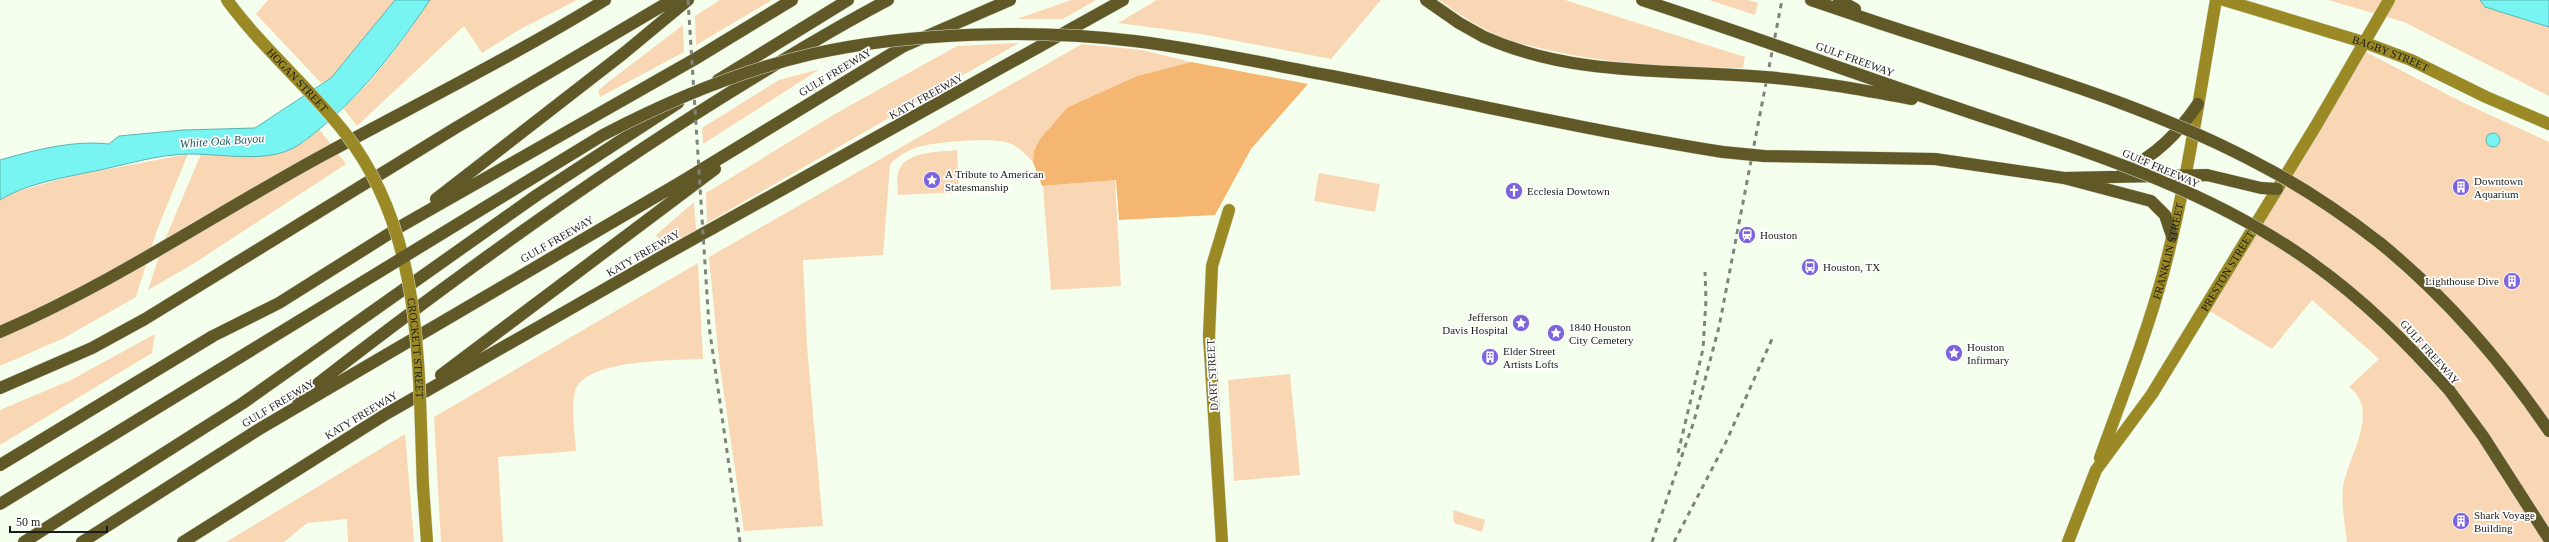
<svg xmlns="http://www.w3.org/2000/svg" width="2549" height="542" font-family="'Times New Roman',serif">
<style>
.green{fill:#fad7b4}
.forest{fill:#f5b672}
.water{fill:#78f5f3;stroke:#5cb4b1}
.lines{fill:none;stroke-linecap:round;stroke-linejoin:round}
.secondary-casing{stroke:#d2dbcb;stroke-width:13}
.highway-casing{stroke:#d2dbcb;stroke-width:13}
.secondary{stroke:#9a8924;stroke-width:12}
.highway{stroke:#615827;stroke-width:12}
.rail{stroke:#7e8479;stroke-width:3;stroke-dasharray:5 5;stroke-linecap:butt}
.secondary-bridge-casing{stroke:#d2dbcb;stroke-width:13;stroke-linecap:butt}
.highway-bridge-casing{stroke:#d2dbcb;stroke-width:13;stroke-linecap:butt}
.secondary-bridge{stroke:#9a8924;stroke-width:12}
.highway-bridge{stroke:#615827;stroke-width:12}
.labels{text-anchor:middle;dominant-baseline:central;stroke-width:3.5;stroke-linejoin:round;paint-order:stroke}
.street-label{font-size:11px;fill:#1a1d17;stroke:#fff}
.poi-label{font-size:11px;fill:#1a1d17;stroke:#fff;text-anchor:start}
.water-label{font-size:12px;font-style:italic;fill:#275d5c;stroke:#fff}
</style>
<rect width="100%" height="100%" fill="#f5ffed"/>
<path class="green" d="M 268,0 L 395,0 L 331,78 L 321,83 L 256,14 Z
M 430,0 L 577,0 L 517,31 L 482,53 L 464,26 L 357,126 L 343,108 C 378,77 404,39 430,0 Z
M 720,0 L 772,0 L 696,45 L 695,16 Z
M 1071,0 L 1096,0 L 1063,19 L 1017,19 Z
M 1157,0 L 1381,0 L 1331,59 L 1201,34 L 1118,23 Z
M 1439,0 L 1565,0 L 1745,57 L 1743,68 C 1681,67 1621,65 1561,53 C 1540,48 1518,44 1499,36 C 1477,26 1458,14 1439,0 Z
M 1709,0 L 1748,0 L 1758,3 L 1755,15 Z
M 2328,0 L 2480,0 L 2485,7 L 2549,27 L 2549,96 L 2404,22 Z
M 683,25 L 684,52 L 600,97 L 598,91 L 607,83 Z
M 1019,43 L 707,223 L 706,193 L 833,115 L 957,46 Z
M 1082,44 L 1142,50 L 1191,62 L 1137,76 L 1068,107 L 1059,119 L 1051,126 L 1034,151 L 1033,162 C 1026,155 1018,146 1009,143 C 992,137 931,142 915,148 C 905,152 896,157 890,165 L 883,255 L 803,260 L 807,346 L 823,526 L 744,531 L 719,360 L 709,257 Z
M 2364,51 L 2462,102 L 2549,142 L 2549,542 L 2347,542 C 2345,524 2341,504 2343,487 C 2348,456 2381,411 2349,387 L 2379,359 L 2312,300 L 2272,349 L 2208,310 Z
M 820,69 L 703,144 L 702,128 L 779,80 Z
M 319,129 L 346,164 L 193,264 L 148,290 L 163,244 L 201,154 L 277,154 L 303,143 Z
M 957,150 L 959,192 L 898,195 C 898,187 896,177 899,170 C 906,151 941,152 957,150 Z
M 188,154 L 157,230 L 136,297 L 64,338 L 0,366 L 0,200 L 11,193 L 72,176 Z
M 1319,173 L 1380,184 L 1375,212 L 1314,201 Z
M 1115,180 L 1121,286 L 1051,290 L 1043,186 Z
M 694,202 L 696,230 L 664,248 L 656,235 Z
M 698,263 L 703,359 C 677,360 582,359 575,392 C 571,410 575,433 576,451 L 498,457 L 503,542 L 441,542 L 434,417 Z
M 155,334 L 152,353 L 0,445 L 0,410 L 71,380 Z
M 1290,374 L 1300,475 L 1234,481 L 1228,380 Z
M 405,434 L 414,542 L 348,542 L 347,519 L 307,523 L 284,542 L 226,542 Z
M 1453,510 L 1485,520 L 1482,532 L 1454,523 Z"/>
<path class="forest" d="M 1191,62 L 1308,84 L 1251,149 L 1215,215 L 1119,220 L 1116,180 L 1042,186 L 1033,162 L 1034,151 L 1040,139 L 1068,107 L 1137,76 Z"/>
<path class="water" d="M 395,0 L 430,0 C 400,44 370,84 330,120 C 313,134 299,149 277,154 C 253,160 215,154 190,154 C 159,154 125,165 95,171 C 66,177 24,184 0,200 L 0,160 C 35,150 72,140 109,144 L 119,136 L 183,130 L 255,128 L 331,78 Z
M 2480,0 L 2549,0 L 2549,27 L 2485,7 Z
M2486 140a7 7 0 1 1 14 0a7 7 0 1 1-14 0Z"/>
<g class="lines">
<defs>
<g id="secondary">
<path id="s1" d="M 2224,0 L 2363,42 L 2411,60 L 2486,97 L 2549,124"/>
<path id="s2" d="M 2100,458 C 2122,397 2146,336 2163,274 C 2187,184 2200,92 2216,0"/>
<path d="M 423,486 L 427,542"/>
<path d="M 1222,542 L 1209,336 L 1212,266 L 1229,210"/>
<path id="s3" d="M 2068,542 L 2096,470 L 2152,394 L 2317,124 L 2389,0"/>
</g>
<path id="highway" d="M 1426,0 L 1459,23 L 1484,37
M 1811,0 L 1879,23
M 1839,0 L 1855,9
M 718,80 L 848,0
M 2123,171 C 2156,156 2178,133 2198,104
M 2031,173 L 2064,178 L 2151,201 L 2165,215 L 2172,236
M 2064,178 L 2207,175 L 2261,188 L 2277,189
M 436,199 L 624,53 L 688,0
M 2380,243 C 2446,297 2501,360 2549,431
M 0,332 C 114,283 216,213 325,154 C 419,103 514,56 605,0
M 441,375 L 715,169
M 0,388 L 92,348 L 145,319 L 457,127 L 672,0
M 2449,390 L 2483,436 L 2549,539
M 298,399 C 435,292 574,190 721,98 C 776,64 831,30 888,0
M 0,465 L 213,336 L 279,303 L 403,225 L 695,59 L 792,0
M 24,542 L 243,403 L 537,195 L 678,103
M 82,542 L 261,428 L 681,182 L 904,46 L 1010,0
M 183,542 L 386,414 L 661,257 L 1123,0"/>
</defs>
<use href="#secondary" class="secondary-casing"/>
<use href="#highway" class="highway-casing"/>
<use href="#secondary" class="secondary"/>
<use href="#highway" class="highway"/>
<path class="rail" d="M 688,0 L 709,326 L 740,542
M 1678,453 L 1703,349 L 1706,300 L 1705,272
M 1652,542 L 1694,421 L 1719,327 L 1782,0
M 1674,542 L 1726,442 L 1772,339"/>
<defs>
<g id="secondary-bridge">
<path id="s4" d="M 227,0 C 262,48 309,87 345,133 C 424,235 418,365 423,486"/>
</g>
<path id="highway-bridge" d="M 1642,0 C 1744,33 1844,70 1945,104 C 2071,147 2203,184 2312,263 C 2364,300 2407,343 2449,390
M 1879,23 C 2009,66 2145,102 2266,168 C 2306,189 2344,215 2380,243
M 1484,37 C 1574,77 1669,69 1765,77 C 1814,81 1863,90 1912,99
M 0,504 L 603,135 C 670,100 738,71 812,54 C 911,32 1034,29 1134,41 C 1200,49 1267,64 1332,76 C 1463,102 1592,131 1723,152 L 1764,156 L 1935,159 L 2031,173"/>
</defs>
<use href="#secondary-bridge" class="secondary-bridge-casing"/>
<use href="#highway-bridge" class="highway-bridge-casing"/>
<use href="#secondary-bridge" class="secondary-bridge"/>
<use href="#highway-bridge" class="highway-bridge"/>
</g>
<defs>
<symbol id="sight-disc" viewBox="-11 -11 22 22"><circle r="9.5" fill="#7c64df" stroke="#fff"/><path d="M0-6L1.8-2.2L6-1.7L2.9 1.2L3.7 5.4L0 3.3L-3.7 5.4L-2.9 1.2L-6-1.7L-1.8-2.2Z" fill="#fff"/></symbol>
<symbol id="building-disc" viewBox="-11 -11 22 22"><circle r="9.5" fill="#7c64df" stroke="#fff"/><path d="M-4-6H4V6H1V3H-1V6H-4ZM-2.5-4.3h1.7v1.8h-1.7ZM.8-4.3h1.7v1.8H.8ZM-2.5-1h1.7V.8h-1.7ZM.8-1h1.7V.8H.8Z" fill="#fff"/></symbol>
<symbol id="church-disc" viewBox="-11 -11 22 22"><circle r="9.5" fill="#7c64df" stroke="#fff"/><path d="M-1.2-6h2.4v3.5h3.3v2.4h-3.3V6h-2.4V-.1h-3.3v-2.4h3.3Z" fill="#fff"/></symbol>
<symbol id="station-disc" viewBox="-11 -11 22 22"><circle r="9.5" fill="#7c64df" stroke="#fff"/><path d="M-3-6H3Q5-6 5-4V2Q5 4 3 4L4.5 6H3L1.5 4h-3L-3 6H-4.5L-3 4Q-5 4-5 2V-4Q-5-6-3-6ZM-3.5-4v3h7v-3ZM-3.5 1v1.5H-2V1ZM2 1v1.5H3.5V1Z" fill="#fff"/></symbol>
<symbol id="bus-disc" viewBox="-11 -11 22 22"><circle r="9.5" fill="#7c64df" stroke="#fff"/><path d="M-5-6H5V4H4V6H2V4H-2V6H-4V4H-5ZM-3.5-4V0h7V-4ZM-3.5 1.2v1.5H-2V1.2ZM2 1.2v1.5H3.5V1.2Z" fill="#fff"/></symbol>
</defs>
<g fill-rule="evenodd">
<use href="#sight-disc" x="922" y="170" width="20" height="20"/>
<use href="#building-disc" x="2451" y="177" width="20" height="20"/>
<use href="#church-disc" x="1504" y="181" width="20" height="20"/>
<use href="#station-disc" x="1737" y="225" width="20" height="20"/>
<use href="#bus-disc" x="1800" y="257" width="20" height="20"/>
<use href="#building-disc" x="2502" y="271" width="20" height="20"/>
<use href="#sight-disc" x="1511" y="313" width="20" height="20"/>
<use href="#sight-disc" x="1546" y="323" width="20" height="20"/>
<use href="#sight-disc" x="1944" y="343" width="20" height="20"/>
<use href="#building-disc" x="1480" y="347" width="20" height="20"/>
<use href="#building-disc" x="2451" y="511" width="20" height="20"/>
</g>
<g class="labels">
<g class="street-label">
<text stroke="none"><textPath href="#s1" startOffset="175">BAGBY STREET</textPath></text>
<text transform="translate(1855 59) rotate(20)">GULF FREEWAY</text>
<text transform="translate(835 72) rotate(-31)">GULF FREEWAY</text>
<text stroke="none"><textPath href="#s4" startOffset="107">HOGAN STREET</textPath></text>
<text transform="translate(926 96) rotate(-29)">KATY FREEWAY</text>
<text transform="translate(2161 168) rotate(23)">GULF FREEWAY</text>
<text transform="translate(557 239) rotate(-30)">GULF FREEWAY</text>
<text stroke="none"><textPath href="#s2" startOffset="218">FRANKLIN STREET</textPath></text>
<text transform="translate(643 253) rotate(-30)">KATY FREEWAY</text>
<text stroke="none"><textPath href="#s3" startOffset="316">PRESTON STREET</textPath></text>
<text stroke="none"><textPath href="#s4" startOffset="408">CROCKETT STREET</textPath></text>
<text transform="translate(2430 352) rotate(48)">GULF FREEWAY</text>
<text transform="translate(1212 375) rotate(-93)">DART STREET</text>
<text transform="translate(278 403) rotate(-31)">GULF FREEWAY</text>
<text transform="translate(361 415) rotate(-31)">KATY FREEWAY</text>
</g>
<g class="poi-label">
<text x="945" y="174">A Tribute to American<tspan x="945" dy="13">Statesmanship</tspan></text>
<text x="2474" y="181">Downtown<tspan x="2474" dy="13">Aquarium</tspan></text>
<text x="1527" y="191">Ecclesia Dowtown</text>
<text x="1760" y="235">Houston</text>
<text x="1823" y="267">Houston, TX</text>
<text x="2499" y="281" text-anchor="end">Lighthouse Dive</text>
<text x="1508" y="317" text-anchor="end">Jefferson<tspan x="1508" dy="13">Davis Hospital</tspan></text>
<text x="1569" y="327">1840 Houston<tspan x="1569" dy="13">City Cemetery</tspan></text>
<text x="1967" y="347">Houston<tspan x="1967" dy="13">Infirmary</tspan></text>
<text x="1503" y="351">Elder Street<tspan x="1503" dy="13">Artists Lofts</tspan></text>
<text x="2474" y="515">Shark Voyage<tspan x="2474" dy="13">Building</tspan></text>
</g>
<g class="water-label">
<text transform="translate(222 141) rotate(-4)">White Oak Bayou</text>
</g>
</g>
<path d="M10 526v6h97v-6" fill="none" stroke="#1a1d17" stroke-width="2"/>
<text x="16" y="526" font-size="12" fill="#1a1d17" stroke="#ffffff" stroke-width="3" paint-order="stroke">50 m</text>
</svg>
